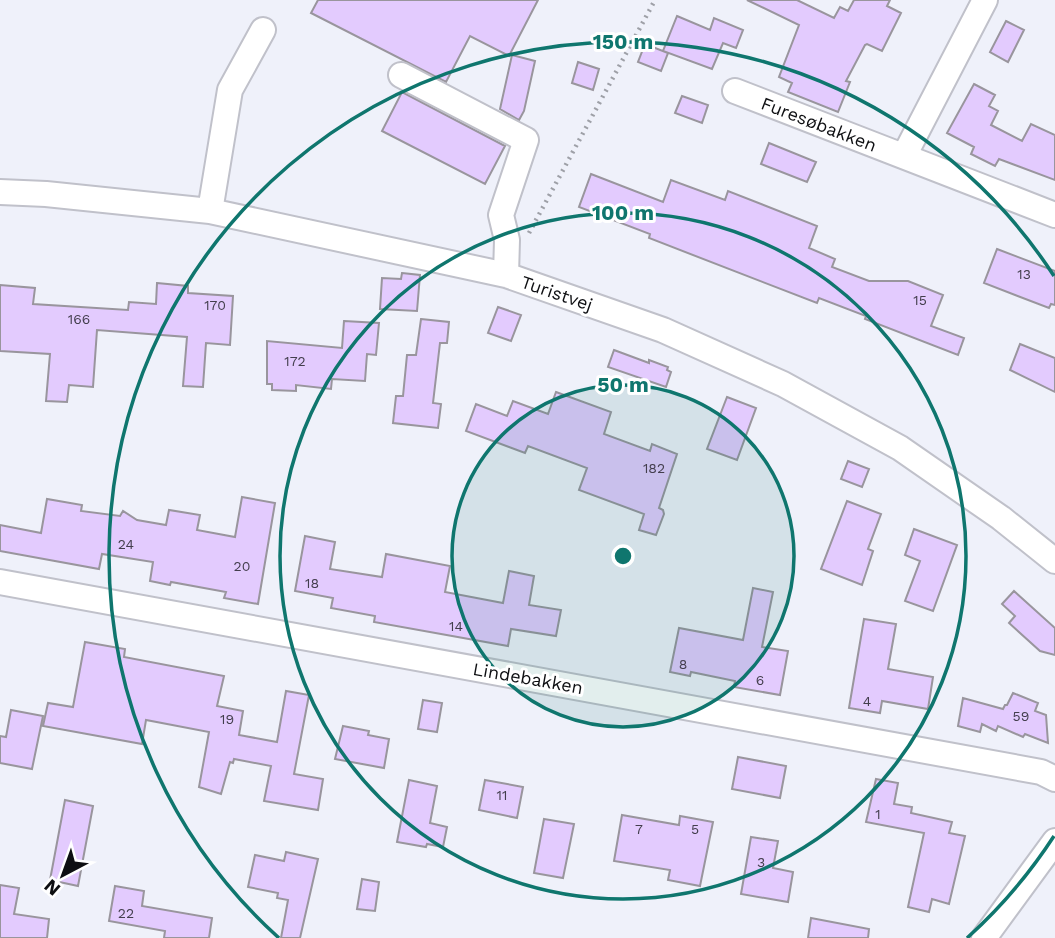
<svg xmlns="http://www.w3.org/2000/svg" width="1055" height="938" font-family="'Work Sans',sans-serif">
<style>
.building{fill:#e3cbfe;stroke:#99959d;stroke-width:2}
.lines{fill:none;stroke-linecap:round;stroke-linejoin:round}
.minor-casing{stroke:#c0c1ca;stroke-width:28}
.path{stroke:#9ea0a7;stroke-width:4.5;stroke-dasharray:2 5;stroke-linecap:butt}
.minor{stroke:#fff;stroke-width:24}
.ring{fill:none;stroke:#0f766e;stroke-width:3.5}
.labels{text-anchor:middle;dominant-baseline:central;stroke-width:6;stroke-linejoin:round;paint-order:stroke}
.number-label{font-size:14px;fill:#433e4d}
.street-label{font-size:18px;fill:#0e0f12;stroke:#fff}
.centre{fill:#0f766e;stroke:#fff;stroke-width:3.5}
.ring-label{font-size:21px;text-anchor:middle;font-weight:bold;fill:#0f766e;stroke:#fff;stroke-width:6;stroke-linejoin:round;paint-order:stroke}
</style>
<rect width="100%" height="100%" fill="#eff1fa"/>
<path class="building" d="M 318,0 L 538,0 L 509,56 L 470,36 L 446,82 L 311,13 Z
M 747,0 L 797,0 L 834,18 L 840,7 L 848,11 L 854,0 L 890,0 L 887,6 L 901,13 L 882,51 L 867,44 L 865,45 L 846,81 L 850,82 L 838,112 L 788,92 L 792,83 L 779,77 L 799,25 Z
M 677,16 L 710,30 L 714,18 L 743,30 L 736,48 L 723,43 L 712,69 L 663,51 Z
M 1006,21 L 1024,30 L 1008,62 L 990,52 Z
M 645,44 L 668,53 L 661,71 L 638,62 Z
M 512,55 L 535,61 L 524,111 L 519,120 L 500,109 Z
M 578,62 L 599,69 L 593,90 L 572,83 Z
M 974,84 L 995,95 L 989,106 L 998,111 L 991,125 L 1022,141 L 1031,124 L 1055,135 L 1055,180 L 999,159 L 995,166 L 971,154 L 974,147 L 947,133 Z
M 402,92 L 505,146 L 485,184 L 382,131 Z
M 682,96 L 708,105 L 702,123 L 675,113 Z
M 769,143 L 816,162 L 807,182 L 761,164 Z
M 591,174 L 663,202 L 671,180 L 725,200 L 728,191 L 817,226 L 809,248 L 835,259 L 832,267 L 869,281 L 908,281 L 943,295 L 931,326 L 964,338 L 958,355 L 865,319 L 866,316 L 819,298 L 817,303 L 649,238 L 650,234 L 579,207 Z
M 997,249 L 1055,271 L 1055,305 L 1051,304 L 1049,308 L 984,283 Z
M 402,273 L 420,275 L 417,311 L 380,309 L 382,278 L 401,279 Z
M 157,283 L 188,286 L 188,293 L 233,296 L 230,345 L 206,343 L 203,387 L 183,386 L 187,337 L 97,330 L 93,387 L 69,385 L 67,402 L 46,401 L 50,354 L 0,351 L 0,285 L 35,288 L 33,304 L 128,310 L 129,302 L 156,304 Z
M 498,307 L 521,315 L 511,341 L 488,333 Z
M 421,319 L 449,322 L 447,343 L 440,343 L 433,403 L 441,404 L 438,428 L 393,423 L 396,396 L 403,396 L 407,355 L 416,355 Z
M 344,321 L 379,323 L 376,355 L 367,354 L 365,381 L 332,379 L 331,389 L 296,385 L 296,391 L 272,390 L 272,384 L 267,384 L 267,341 L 342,348 Z
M 1020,344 L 1055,358 L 1055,392 L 1010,370 Z
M 614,350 L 649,363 L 649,360 L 668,367 L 667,370 L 671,372 L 666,387 L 608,367 Z
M 556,392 L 611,412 L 604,434 L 650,451 L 652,444 L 677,454 L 659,508 L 663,510 L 664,514 L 656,535 L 639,530 L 644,514 L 579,490 L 587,468 L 528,446 L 525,453 L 466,431 L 476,404 L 507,416 L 513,401 L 548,414 Z
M 727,397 L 756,408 L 737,460 L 707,449 Z
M 848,461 L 869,469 L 862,487 L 841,479 Z
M 242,497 L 275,503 L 258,604 L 224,598 L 226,592 L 171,582 L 170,585 L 150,581 L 153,562 L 102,554 L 99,569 L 0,551 L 0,525 L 41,533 L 47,499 L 82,505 L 81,511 L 120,516 L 123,511 L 137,520 L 166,525 L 169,510 L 200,515 L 197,530 L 235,537 Z
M 847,501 L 881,514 L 868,549 L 873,551 L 862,585 L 821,569 Z
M 914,529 L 957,545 L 933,611 L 905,601 L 920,561 L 905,555 Z
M 305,536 L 335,542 L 330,569 L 382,577 L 386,554 L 450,566 L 445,592 L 503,603 L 509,571 L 534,576 L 529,605 L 561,610 L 556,636 L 511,629 L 508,646 L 374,622 L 375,616 L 331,608 L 333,598 L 295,591 Z
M 753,588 L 773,592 L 762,647 L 788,651 L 780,695 L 734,687 L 735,681 L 691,672 L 690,676 L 670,672 L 679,628 L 743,640 Z
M 1014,591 L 1055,628 L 1055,655 L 1040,651 L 1009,623 L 1015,616 L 1002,604 Z
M 864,619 L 896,624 L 888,669 L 933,677 L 928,709 L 882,701 L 880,713 L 849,708 Z
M 85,642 L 125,649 L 124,657 L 224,676 L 217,706 L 243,711 L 239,735 L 277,742 L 286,691 L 309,695 L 294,774 L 323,779 L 318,810 L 264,801 L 271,766 L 234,759 L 233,763 L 230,762 L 221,794 L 199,787 L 209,732 L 146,720 L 142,744 L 43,726 L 48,703 L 73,707 Z
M 1013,693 L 1038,703 L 1035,711 L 1046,715 L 1048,743 L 1025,734 L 1023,737 L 998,726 L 996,731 L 982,724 L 980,732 L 958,726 L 963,698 L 1003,709 L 1005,705 L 1007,705 Z
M 423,700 L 442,703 L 437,732 L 418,729 Z
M 11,710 L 43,716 L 32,769 L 0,763 L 0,736 L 6,737 Z
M 343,726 L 369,731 L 368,735 L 389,739 L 384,768 L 335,759 Z
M 738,757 L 786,766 L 780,798 L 732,789 Z
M 876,779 L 898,783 L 894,804 L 912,807 L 911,813 L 952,822 L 949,833 L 965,836 L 949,904 L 932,899 L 929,912 L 908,907 L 924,833 L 866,822 Z
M 409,780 L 437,786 L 430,823 L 447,827 L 443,847 L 427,844 L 426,847 L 397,842 Z
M 485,780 L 523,787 L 517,818 L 479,810 Z
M 65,800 L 93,806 L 78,886 L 50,880 Z
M 622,815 L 679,825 L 680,816 L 713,822 L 700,886 L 668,880 L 670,870 L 614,861 Z
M 544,819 L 574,824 L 563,878 L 534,873 Z
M 751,837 L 778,841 L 773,868 L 793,872 L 788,902 L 741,894 Z
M 286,852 L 318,859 L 300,938 L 281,938 L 288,900 L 277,898 L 278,893 L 248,887 L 255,855 L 284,861 Z
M 362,879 L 379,882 L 375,911 L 357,909 Z
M 0,885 L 19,888 L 14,914 L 49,919 L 47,938 L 0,938 Z
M 115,886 L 144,891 L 142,906 L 212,918 L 209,938 L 164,938 L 165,931 L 109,921 Z
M 811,918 L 869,929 L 868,938 L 808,938 Z"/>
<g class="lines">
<defs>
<path id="minor" d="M 401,75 L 526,140 L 501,215 L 507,240 L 506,275
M 735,91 L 1055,215
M 904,156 L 985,0
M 0,192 L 46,194 L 210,211 L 506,275 L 663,330 L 783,384 L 900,448 L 1001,518 L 1055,561
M 210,211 L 230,90 L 263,30
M 0,582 L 1041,772 L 1055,779
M 984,938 L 1055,841"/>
</defs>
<use href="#minor" class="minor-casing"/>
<path class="path" d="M 529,233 L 655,0"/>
<use href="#minor" class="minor"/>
</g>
<circle cx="623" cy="556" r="171" fill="#0f766e" fill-opacity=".12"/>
<g class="ring">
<circle cx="623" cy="556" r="171"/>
<circle cx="623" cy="556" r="343"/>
<path d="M1054 836A514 514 0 0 1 967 938M279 938A514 514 0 1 1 1054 276"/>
</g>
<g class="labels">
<g class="number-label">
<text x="1024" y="274">13</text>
<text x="920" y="300">15</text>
<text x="215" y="305">170</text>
<text x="79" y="319">166</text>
<text x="295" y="361">172</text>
<text x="654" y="468">182</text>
<text x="126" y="544">24</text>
<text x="242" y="566">20</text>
<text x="312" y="583">18</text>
<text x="456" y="626">14</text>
<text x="683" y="664">8</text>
<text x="760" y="680">6</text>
<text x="867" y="701">4</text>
<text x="1021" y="716">59</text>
<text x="227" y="719">19</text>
<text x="502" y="795">11</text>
<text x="878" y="814">1</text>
<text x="639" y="829">7</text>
<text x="695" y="829">5</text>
<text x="761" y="862">3</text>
<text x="126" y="913">22</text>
</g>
<g class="street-label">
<text transform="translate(819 124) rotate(21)">Furesøbakken</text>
<text transform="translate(557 293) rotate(19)">Turistvej</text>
<text transform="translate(528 678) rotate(10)">Lindebakken</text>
</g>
</g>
<circle cx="623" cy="556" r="10" class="centre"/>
<g class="ring-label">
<text x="623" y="49">150 m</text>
<text x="623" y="220">100 m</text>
<text x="623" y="392">50 m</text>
</g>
<g transform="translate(63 875) rotate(221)" stroke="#ffffff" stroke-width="5" paint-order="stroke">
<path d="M0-5L12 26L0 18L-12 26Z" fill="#0e0f12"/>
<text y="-10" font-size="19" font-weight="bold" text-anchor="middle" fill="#0e0f12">N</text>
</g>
</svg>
